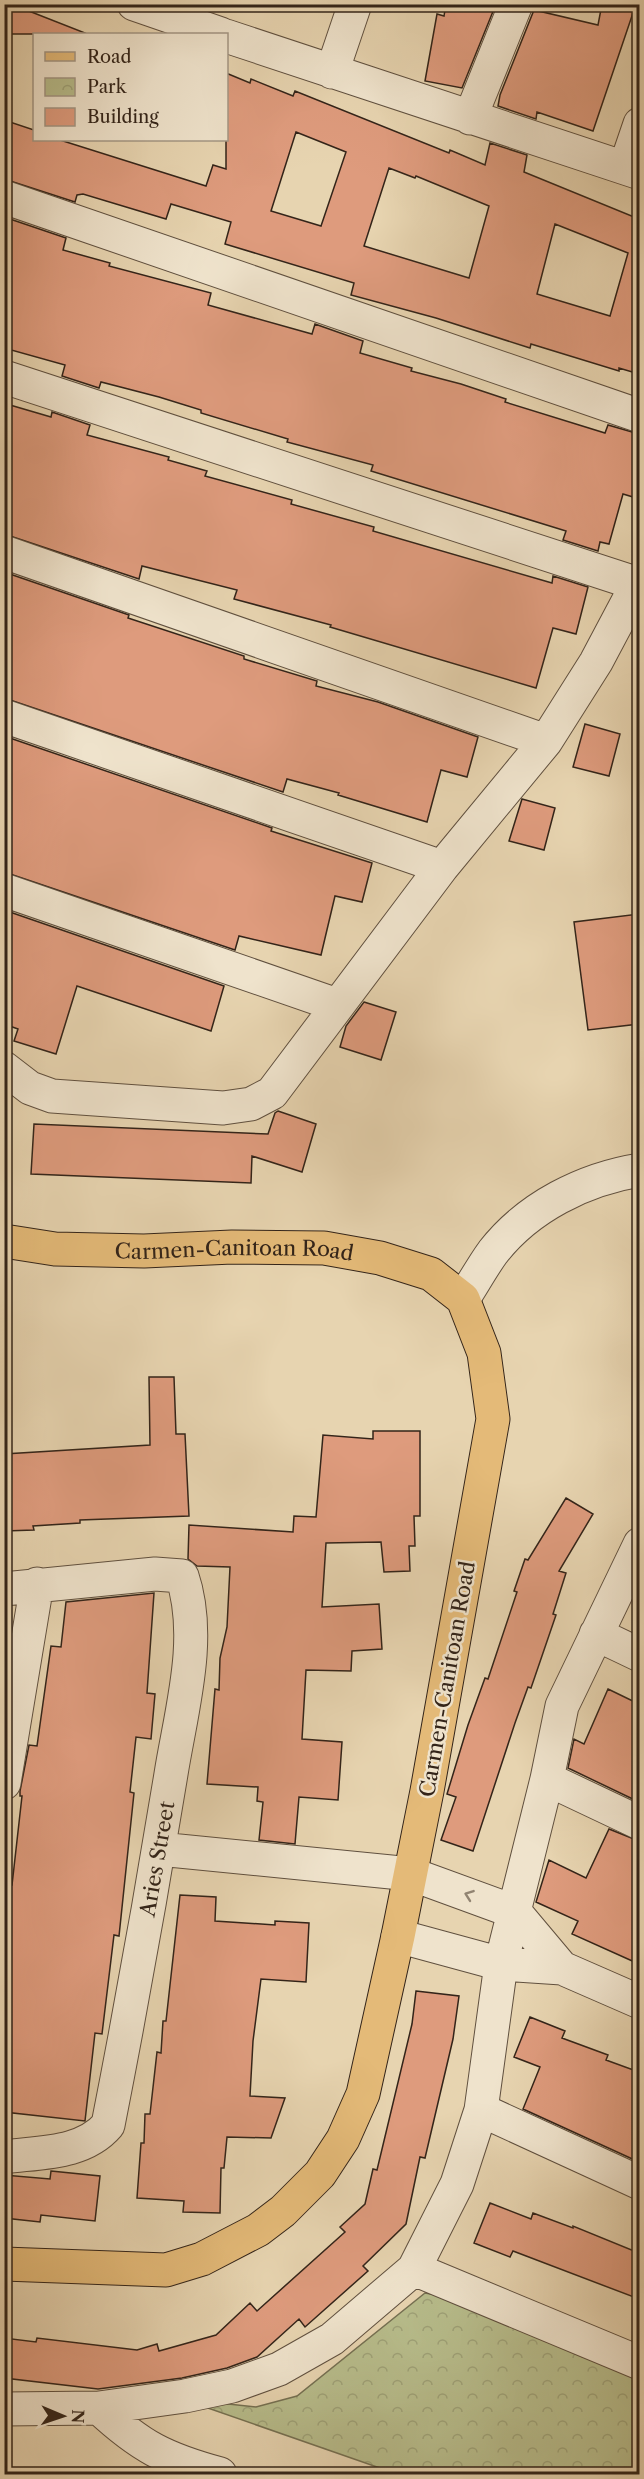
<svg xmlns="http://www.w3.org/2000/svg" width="644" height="2479" font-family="'Libre Caslon Text',serif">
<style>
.park{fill:url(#park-crowns);stroke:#757052;stroke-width:1.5}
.building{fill:#de9b7d;stroke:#332419;stroke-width:1.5;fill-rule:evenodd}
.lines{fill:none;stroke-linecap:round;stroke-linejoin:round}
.minor-casing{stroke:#60503f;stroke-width:35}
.major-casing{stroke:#332419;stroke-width:35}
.minor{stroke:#efe3cc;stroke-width:33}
.major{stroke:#e4ba78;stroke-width:33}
.oneway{stroke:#918472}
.labels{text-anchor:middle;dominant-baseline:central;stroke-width:5;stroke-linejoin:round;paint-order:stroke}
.street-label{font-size:21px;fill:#332419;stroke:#efe3cc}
</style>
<defs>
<pattern id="park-crowns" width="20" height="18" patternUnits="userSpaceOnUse" patternTransform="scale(1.5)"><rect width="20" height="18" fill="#b7bc8b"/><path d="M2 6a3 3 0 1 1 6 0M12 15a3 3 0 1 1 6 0" fill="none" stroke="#9ea177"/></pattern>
</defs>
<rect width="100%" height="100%" fill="#e7d4b0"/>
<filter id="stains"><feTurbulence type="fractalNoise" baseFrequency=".00333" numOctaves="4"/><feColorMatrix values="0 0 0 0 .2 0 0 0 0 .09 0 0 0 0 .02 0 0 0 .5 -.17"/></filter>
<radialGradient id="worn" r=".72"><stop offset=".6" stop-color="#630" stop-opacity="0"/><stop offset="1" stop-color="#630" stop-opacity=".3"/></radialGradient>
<path class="park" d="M 425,2293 L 448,2297 L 639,2380 L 639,2474 L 397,2474 L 182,2399 L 256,2407 L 297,2396 Z"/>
<path class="building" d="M 11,4 L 85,33 L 84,34 L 4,34 L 4,21 Z
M 446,4 L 496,4 L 462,88 L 425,81 L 437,14 L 444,16 Z
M 602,4 L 636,4 L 593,131 L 537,112 L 536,119 L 498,106 L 500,95 L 534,10 L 598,25 Z
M 226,73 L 250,83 L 251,79 L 293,96 L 295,91 L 449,153 L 450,150 L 485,165 L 490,143 L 527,155 L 524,172 L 639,219 L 639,374 L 619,368 L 619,371 L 531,344 L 530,348 L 436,318 L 351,295 L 354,283 L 225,244 L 231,222 L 171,204 L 166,219 L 83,194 L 77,195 L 75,202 L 4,179 L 4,120 L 34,130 L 34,140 L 60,140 L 206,186 L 213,165 L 226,169 ZM 296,132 L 346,152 L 321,226 L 271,211 ZM 389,168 L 415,178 L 416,176 L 489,206 L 469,278 L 364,246 ZM 555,224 L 628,253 L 610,316 L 537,294 Z
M 4,217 L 66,238 L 63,250 L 110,263 L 109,266 L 211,293 L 208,305 L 312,334 L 315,324 L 363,341 L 360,353 L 412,368 L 411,371 L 461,384 L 506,399 L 505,402 L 605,433 L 608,425 L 639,434 L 639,478 L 633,497 L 623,494 L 609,544 L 600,542 L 598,551 L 563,540 L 566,531 L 371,471 L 373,465 L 287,442 L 288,439 L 201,413 L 201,410 L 159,397 L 101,382 L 99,388 L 62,376 L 65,365 L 4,348 Z
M 10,405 L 51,417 L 52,412 L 90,425 L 87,435 L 169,457 L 168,460 L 207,471 L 205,476 L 292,500 L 291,504 L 374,527 L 373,531 L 552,583 L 553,576 L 588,587 L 576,634 L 553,628 L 536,688 L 330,627 L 331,625 L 234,599 L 237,590 L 142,566 L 139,579 L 4,534 L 4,424 Z
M 4,572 L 129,615 L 128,618 L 244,656 L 244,659 L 317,681 L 316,686 L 378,702 L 478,737 L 467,777 L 441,770 L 427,822 L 338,795 L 339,793 L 287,779 L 283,792 L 4,698 Z
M 585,724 L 620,734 L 609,776 L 573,767 Z
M 4,736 L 272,828 L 271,831 L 372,863 L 362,902 L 335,896 L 321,955 L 239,936 L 235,950 L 4,872 Z
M 522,799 L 555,808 L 544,850 L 509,841 Z
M 4,910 L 224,986 L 211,1031 L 77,986 L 56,1054 L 14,1041 L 18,1029 L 4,1024 Z
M 639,914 L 639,1024 L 588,1030 L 574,922 Z
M 364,1002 L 396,1012 L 381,1060 L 340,1047 L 346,1026 Z
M 278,1111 L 316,1124 L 302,1172 L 252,1156 L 251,1183 L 31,1174 L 34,1124 L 268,1134 L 275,1113 Z
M 149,1377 L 174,1377 L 176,1434 L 185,1434 L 189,1516 L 80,1520 L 80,1523 L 33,1526 L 34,1530 L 4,1531 L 4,1454 L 150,1445 Z
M 373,1431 L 420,1431 L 420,1516 L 414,1516 L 415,1546 L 409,1546 L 410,1571 L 384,1572 L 381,1542 L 326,1543 L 322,1607 L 379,1604 L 382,1649 L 352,1651 L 351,1671 L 306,1670 L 302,1739 L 342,1742 L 338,1800 L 299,1797 L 295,1844 L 259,1840 L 263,1802 L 257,1801 L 258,1787 L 207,1784 L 215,1689 L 219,1690 L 220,1658 L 227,1627 L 230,1567 L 197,1566 L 188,1559 L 189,1525 L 293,1532 L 294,1516 L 316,1517 L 323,1435 L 373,1439 Z
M 566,1498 L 593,1514 L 559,1571 L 566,1573 L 553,1614 L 556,1615 L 531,1688 L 528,1687 L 515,1723 L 473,1851 L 441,1840 L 456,1797 L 447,1794 L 468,1725 L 485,1678 L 488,1679 L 517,1592 L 514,1591 L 525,1559 L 528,1560 Z
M 154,1593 L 147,1693 L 155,1694 L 151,1739 L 136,1737 L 130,1792 L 134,1793 L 119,1936 L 114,1935 L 102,2034 L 95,2033 L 85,2121 L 4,2112 L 4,1912 L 7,1885 L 12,1885 L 22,1796 L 20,1796 L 20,1791 L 29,1745 L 37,1746 L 51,1646 L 61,1647 L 66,1602 Z
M 608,1689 L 639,1704 L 639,1802 L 568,1768 L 574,1739 L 584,1744 Z
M 609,1829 L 639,1841 L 639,1964 L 572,1934 L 578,1921 L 536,1902 L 549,1860 L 586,1878 Z
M 180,1895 L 216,1897 L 215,1921 L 275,1925 L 275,1921 L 309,1923 L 306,1982 L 261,1979 L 253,2041 L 250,2096 L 285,2098 L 271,2138 L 227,2137 L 224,2168 L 221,2168 L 220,2213 L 183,2212 L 184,2201 L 137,2198 L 141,2143 L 144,2143 L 145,2114 L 150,2114 L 157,2052 L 161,2053 L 163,2021 L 166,2021 Z
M 416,1991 L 459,1996 L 453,2039 L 425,2158 L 420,2157 L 406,2224 L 363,2266 L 368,2271 L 305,2327 L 299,2319 L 257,2357 L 227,2368 L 182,2378 L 98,2389 L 4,2378 L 4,2338 L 36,2342 L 37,2338 L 137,2350 L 157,2344 L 159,2351 L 216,2335 L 250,2303 L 257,2311 L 345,2232 L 340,2227 L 365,2204 L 373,2169 L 377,2170 L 412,2024 Z
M 530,2017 L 565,2031 L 562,2038 L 608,2055 L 606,2060 L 639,2072 L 639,2162 L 523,2109 L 540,2067 L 514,2057 Z
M 51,2171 L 100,2176 L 95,2221 L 41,2215 L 40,2222 L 4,2218 L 4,2175 L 50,2179 Z
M 490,2203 L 531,2219 L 533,2213 L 573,2228 L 573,2226 L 639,2253 L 639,2299 L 513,2251 L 510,2257 L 474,2243 Z"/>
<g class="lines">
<defs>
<path id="minor" d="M 134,4 L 221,34
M 226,36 L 640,173
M 332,72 L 355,4
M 470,118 L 516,4
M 625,168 L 640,124
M 4,197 L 640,416
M 4,377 L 638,584
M 4,552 L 546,741
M 4,716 L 442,867
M 4,890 L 337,1005
M 4,1068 L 30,1088 L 52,1096 L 223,1108 L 251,1104 L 272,1093 L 442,867 L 546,741 L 596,662 L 640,579
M 463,1299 C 473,1284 482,1267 493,1252 C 528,1207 584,1179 640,1170
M 4,1589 L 155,1574 L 182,1576 C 203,1638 181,1711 171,1774 C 152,1891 131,2008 108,2125 C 83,2154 41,2152 4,2157
M 596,1634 L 640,1655
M 547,1779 L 640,1823
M 4,1783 L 37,1584
M 159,1849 L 411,1874 L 515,1912 L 562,1968
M 398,1936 L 501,1964 L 562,1968 L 640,2002
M 481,2110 L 640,2183
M 414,2269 L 640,2363
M 99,2408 C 141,2447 165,2459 220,2474
M 4,2409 L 99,2408 L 185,2396 L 232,2386 L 279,2369 L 332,2339 L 414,2269 L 457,2184 L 481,2110 L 501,1964 L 547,1779 L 562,1706 L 640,1544"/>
<g id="major">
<path id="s1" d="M 4,1241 L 55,1249 L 144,1251 L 232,1247 L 324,1248 L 380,1258 L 431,1274 L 463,1299 L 484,1353 L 493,1419 L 427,1791 L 398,1936 L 363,2094 L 343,2139 L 320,2174 L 283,2211 L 258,2230 L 202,2259 L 166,2270 L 4,2264"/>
</g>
</defs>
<use href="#minor" class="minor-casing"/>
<use href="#major" class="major-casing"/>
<use href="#minor" class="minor"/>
<use href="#major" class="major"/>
</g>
<defs><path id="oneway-chevron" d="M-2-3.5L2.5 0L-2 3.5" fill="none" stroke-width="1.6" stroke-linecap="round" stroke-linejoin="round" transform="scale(1.5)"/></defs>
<use class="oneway" href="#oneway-chevron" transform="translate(469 1895) rotate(-160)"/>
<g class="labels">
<g class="street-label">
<text stroke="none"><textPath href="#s1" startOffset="231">Carmen-Canitoan Road</textPath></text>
<text transform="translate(447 1679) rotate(-80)">Carmen-Canitoan Road</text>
<text transform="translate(157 1859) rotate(-80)">Aries Street</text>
</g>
</g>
<rect width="644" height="2479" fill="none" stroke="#e7d4b0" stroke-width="24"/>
<rect x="6" y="6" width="632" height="2467" fill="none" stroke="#332419" stroke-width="3"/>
<rect x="12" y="12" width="620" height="2455" fill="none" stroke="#332419" stroke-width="1.5"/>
<rect x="33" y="33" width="195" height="108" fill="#efe3cc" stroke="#a49784" stroke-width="1.5"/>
<rect x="45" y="52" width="30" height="9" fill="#e4ba78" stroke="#a49784" stroke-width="1.5"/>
<text x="87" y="63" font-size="18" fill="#332419">Road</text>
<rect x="45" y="78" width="30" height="18" fill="url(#park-crowns)" stroke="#a49784" stroke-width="1.5"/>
<text x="87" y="93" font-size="18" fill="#332419">Park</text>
<rect x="45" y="108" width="30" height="18" fill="#de9b7d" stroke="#a49784" stroke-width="1.5"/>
<text x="87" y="123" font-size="18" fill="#332419">Building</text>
<g transform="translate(63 2416) rotate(92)" stroke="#efe3cc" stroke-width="4.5" paint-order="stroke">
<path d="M0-4.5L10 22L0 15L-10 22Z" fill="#332419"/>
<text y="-9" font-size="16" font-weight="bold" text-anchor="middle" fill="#332419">N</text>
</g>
<rect width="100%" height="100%" filter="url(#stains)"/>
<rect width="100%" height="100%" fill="url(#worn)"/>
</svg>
